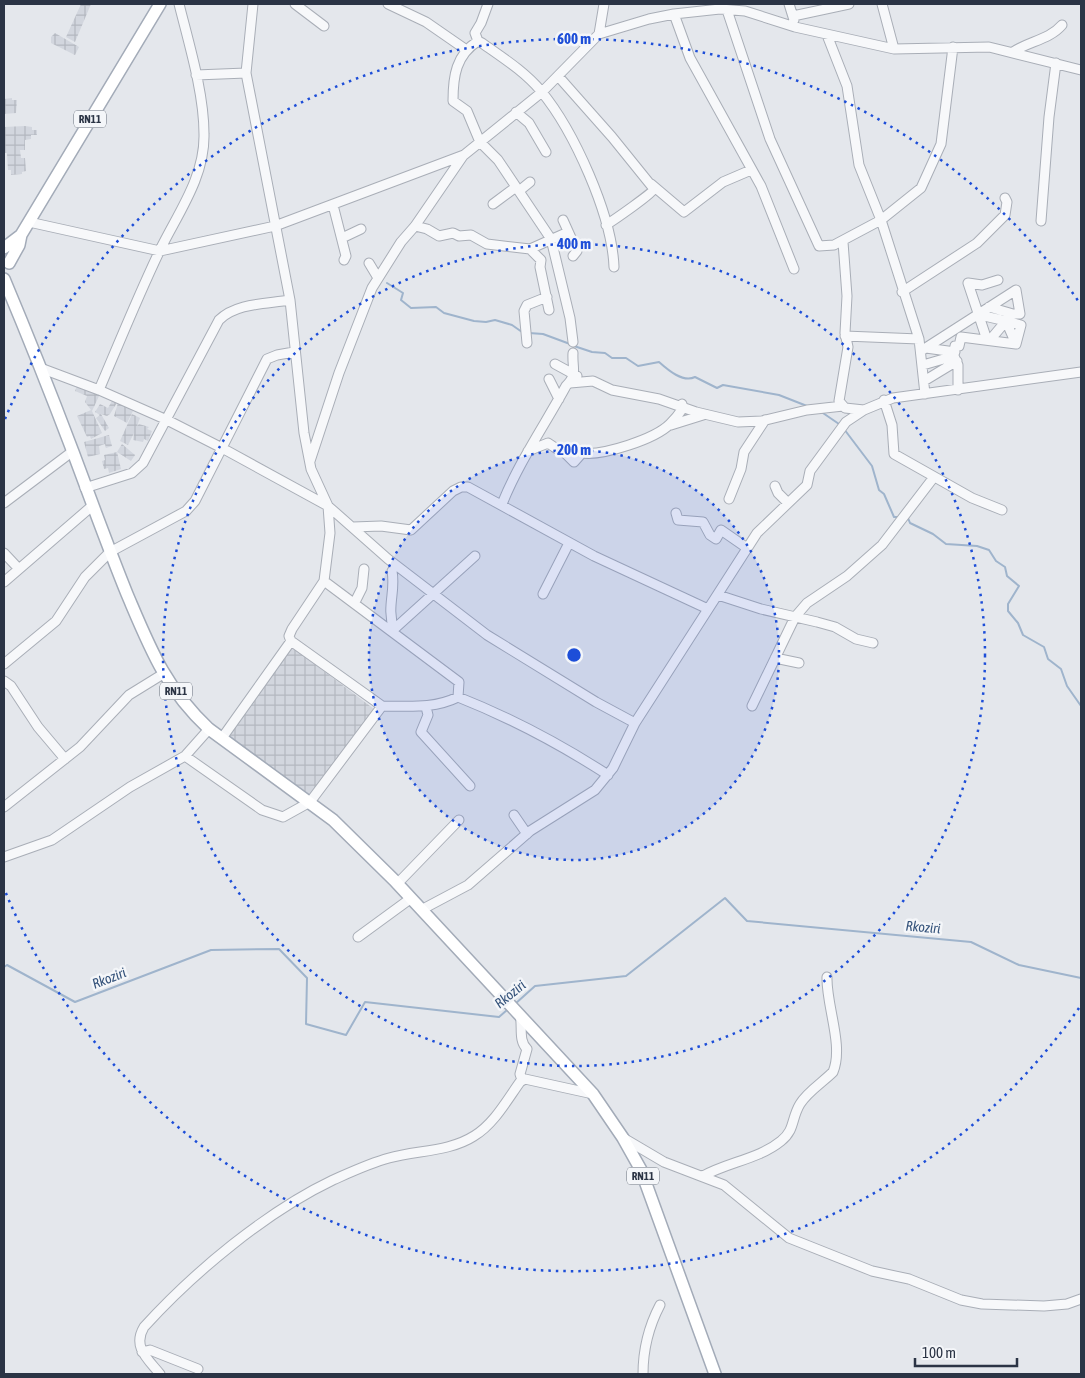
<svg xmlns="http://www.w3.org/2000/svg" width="1085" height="1378" font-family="'Asap Condensed',sans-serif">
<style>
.industrial{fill:url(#industrial-grid)}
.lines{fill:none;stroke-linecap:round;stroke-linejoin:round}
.stream{stroke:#9fb4cc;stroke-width:2}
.minor-casing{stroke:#a9aeb7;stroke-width:11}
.major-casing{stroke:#a3abb8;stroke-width:14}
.minor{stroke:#f7f8fa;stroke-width:9}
.major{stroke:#fff;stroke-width:11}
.ring{fill:none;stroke:#1d4ed8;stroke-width:2.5;stroke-dasharray:2.5 5}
.labels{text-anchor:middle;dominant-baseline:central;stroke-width:5;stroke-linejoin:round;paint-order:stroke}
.shield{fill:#f4f6f9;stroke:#676e7b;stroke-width:1}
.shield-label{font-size:11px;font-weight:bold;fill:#2b3445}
.water-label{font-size:14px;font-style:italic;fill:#34527a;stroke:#f4f6f9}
.centre{fill:#1d4ed8;stroke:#f4f6f9;stroke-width:2.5}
.ring-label{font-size:15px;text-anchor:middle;font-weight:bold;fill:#1d4ed8;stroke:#f4f6f9;stroke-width:5;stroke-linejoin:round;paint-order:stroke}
</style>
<defs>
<pattern id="industrial-grid" width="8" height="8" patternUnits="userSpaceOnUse" patternTransform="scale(1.25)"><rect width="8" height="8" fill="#d2d6de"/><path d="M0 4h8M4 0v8" fill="none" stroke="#b4b8c0"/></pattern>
</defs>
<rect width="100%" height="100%" fill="#e4e7ec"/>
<path class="industrial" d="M 81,4 L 91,4 L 75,42 L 66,37 Z
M 55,33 L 79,47 L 75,55 L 51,43 L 51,37 Z
M 12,98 L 12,100 L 17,100 L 16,113 L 4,114 L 4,99 Z
M 25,126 L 32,127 L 32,130 L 37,130 L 37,135 L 31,135 L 31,139 L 25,140 L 25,150 L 20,150 L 21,158 L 25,158 L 26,171 L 22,172 L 22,174 L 11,175 L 11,170 L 8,170 L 7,153 L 4,153 L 4,127 Z
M 78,384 L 100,394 L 92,411 L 102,433 L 91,439 L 90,436 L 87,437 L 77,416 L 91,410 L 85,402 L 87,396 L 75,391 Z
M 113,399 L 118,401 L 110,414 L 107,416 L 101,414 L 109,428 L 105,431 L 96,418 L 100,415 L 95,412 L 100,404 L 108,408 Z
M 118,403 L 133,411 L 127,423 L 114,416 Z
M 132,414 L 140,418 L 137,426 L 139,424 L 149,427 L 147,429 L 152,431 L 148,441 L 144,439 L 143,442 L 133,440 L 134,433 L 128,445 L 120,441 Z
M 109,435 L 112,446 L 106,448 L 105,444 L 99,446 L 100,454 L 88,457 L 84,442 Z
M 122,444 L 135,455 L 131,461 L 117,452 L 121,469 L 109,473 L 108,468 L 104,469 L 102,461 L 105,460 L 104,455 L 117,452 Z
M 292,647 L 374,709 L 309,799 L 225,738 Z"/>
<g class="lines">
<path class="stream" d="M 387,283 L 403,293 L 401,300 L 411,308 L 436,307 L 444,313 L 474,321 L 486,322 L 495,320 L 512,325 L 522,332
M 529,333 L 543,334 L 570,344
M 574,346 L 592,352 L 605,353 L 612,358 L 626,358 L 638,366 L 659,362 C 668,370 683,383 695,377 L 717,388 L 723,385 L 779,395 L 807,406
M 820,411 L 839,424
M 844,429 L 872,466 L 879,490 L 884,494 L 894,517 L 899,517
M 908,518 L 910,523 L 933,534 L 946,544 L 977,546 L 989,550 L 996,561 L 1005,567 L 1007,576 L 1019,586 L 1008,604 L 1008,611 L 1018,623 L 1023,635 L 1044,647 L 1048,659 L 1061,669 L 1067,686 L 1081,706
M 4,967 L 7,965 L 75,1002 L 211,950 L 279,949 L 307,978 L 306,1024 L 346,1035 L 365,1002 L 499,1017 L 507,1010
M 515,1004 L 535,986 L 626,976 L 725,898 L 747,921 L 971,942 L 1019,965 L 1081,978"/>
<defs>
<path id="minor" d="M 295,4 L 324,26
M 388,4 L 426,22 L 465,49
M 789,4 L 794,20
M 882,4 L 894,49
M 727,10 L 770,139 L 819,246 L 834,245 L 881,220 L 921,188 L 941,144 L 953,47
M 674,14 L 690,58 L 761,186 L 794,269
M 793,16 L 849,4
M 599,34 L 649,19 L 674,14 L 720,9 L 745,11 L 795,27 L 894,49 L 989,47 L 1081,70
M 827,35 L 847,86 L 859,165 L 881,220 L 919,339 L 925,394
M 478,41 L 475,33 L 481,23 L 488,4
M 1013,52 C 1029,41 1049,40 1062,25
M 196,75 L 246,73
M 558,76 L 612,137 L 654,189 C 653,193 614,220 606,225
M 516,112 L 529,123 L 546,152
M 651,184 L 684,212 L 723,182 L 751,170
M 519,191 L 530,182
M 493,204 L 516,187
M 333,205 L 346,256 L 344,260
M 563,220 L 577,251 L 573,256
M 1041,221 L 1049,117 L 1056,63
M 29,222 L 160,251 L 275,226 L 464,155 L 542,92 L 599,34 L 604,4
M 415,226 L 427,229 L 439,236 L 453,233 L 459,236 L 471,235 L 487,244 L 530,249 L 568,232
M 342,238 L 361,229
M 843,242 L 847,296 L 845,333 L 848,347 L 839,401 L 845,408 L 864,410
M 530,249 L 541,260 L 540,267 L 549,310
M 369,263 L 378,278
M 902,292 L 977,243 L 1005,215 L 1007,202 L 1005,198
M 980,315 L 1006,321 L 990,340
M 845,336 L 919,339
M 987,340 L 968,283 L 982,285 L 998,280
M 573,342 L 570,318 L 551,239 L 498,160 L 480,142 L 467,111 L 453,101 C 453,76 456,55 478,41 L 482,43 C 503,58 524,71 541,91 C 574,131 612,215 614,267
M 527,343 L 524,311 L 527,305 L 547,297
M 926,348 L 955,352
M 921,351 L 1016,290 L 1020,314 L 1013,314 L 989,307
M 555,364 L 577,376
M 923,365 L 954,356
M 43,369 L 99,390 L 167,420 L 222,448 L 328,506 L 388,559 L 487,635 L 596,702 L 635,723
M 549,379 L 559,399
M 924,381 L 957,361
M 570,383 L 593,381 L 612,390 L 659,399 L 696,412 L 738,422 L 762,421 L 807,410 L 843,406
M 99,390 C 119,343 138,296 160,250 C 178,213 205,177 204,134 C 204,93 189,44 179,4
M 958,390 L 958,365 L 954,356 L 955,346 L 959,346 L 961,337 L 1016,344 L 1021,325 L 1006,321 L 1016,344
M 884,400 L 892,425 L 894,454 L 972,498 L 1002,510
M 671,425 L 703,415
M 528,451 L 548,443 L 560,451 L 562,450 L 574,462 L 582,453 C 603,456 655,439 670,424 C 675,419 679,414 683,408 L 682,404
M 310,461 L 339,373 L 372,288 L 401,242 L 415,226 L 463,156
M 775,486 L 778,493 L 788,503
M 85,488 L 132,473 L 143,463 L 219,320 C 236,303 266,304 290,300
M 729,499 L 741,469 L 744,452 L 765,420
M 4,503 L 73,451
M 502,504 C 519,462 544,426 566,386 C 578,374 572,369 573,353
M 676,513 L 678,520 L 703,522 L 710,535 L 716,539 L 721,530 L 747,548
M 353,527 L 381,526 L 411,530 L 453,491 L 461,487 L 468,487 L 594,556 L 708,609
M 4,553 L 19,569
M 392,571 C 396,592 386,606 394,630
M 324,581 L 459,682 L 458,697 C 511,718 560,744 608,775
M 4,582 L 92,506
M 543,594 L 569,543
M 718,595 L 761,609 L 817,622 L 835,627 L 856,639 L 873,643
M 355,602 L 362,588 L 364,569
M 392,631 L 475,556
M 775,658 L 799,663
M 4,664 L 56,621 L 85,577 L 110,552 L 186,511 L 195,501 L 267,359 L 277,355 L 294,352
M 4,681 L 11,686 L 38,727 L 65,759
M 382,706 C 409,706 434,709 458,697
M 752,706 L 795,617 L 807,603 L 847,576 L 882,545 L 934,477
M 426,707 L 428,715 L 421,732 L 470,786
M 222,738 L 291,641 L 289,636 L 292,629 L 324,581 L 330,533 L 328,506 L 311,469 L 304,433 L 290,300 L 246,73 L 253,4
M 185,756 L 262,810 L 283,817 L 310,802 L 382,706 L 291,641
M 4,807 L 80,747 L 129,695 L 163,674
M 514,815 L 527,834
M 4,857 L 52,840 L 130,787 L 185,756 L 209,729
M 397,884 L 459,820
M 421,910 L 468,885 L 530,831 L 595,790 L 613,768 L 635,723 L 757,533 L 807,485 L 810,471 L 846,422 L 864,410 L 893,398 L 1081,372
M 358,937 L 410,899
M 520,1015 C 523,1027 518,1040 527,1049 L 520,1074 L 522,1080
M 625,1139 L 664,1162 L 724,1185 L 789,1238 L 872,1271 L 909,1279 L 961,1300 L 982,1304 L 1044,1306 L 1067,1304 L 1081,1299
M 703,1176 C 728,1162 759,1159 781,1141 C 795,1130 791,1119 800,1104 C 807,1092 823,1082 833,1072 C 844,1046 826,1005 827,977
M 142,1352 L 150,1350 L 198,1369
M 160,1374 C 148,1359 132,1347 144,1327 C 194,1272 266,1212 333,1180 C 351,1172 370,1163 389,1158 C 417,1150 449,1152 474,1136 C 494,1124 507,1100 520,1082 L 525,1079 L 593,1094
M 643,1374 C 643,1351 649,1326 660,1305"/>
<path id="major" d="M 4,248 L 21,235
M 9,263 L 19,245 L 21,235 L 160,4
M 4,279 C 28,336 51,394 73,452 C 91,500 108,547 127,594 C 150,648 165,688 209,729 L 333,820 L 394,880 L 593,1094 L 623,1138 L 641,1170 L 715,1374"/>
</defs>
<use href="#minor" class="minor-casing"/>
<use href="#major" class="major-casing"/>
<use href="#minor" class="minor"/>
<use href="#major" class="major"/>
</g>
<circle cx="574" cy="655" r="205" fill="#1d4ed8" fill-opacity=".12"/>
<g class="ring">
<circle cx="574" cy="655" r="205"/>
<circle cx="574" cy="655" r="411"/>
<path d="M1079 1008A616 616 0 0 1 5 891M5 419A616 616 0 0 1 1079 302"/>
</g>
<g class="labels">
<g class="shield">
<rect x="74" y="110.5" width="32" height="17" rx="4"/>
<rect x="160" y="682.5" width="32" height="17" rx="4"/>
<rect x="627" y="1167.5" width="32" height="17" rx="4"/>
</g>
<g class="shield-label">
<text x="90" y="119">RN11</text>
<text x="176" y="691">RN11</text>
<text x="643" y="1176">RN11</text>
</g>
<g class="water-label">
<text transform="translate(923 927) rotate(5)">Rkoziri</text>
<text transform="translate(109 978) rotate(-21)">Rkoziri</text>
<text transform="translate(510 994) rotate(-39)">Rkoziri</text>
</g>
</g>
<circle cx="574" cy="655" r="8" class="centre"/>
<g class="ring-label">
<text x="574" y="44">600 m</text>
<text x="574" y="249">400 m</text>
<text x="574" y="455">200 m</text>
</g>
<rect width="1085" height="1378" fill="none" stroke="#2b3445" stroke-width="10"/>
<path d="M915 1358v8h102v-8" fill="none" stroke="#2b3445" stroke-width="2.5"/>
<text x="922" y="1358" font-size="15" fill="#2b3445" stroke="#f4f6f9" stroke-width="4" paint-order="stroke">100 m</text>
</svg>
